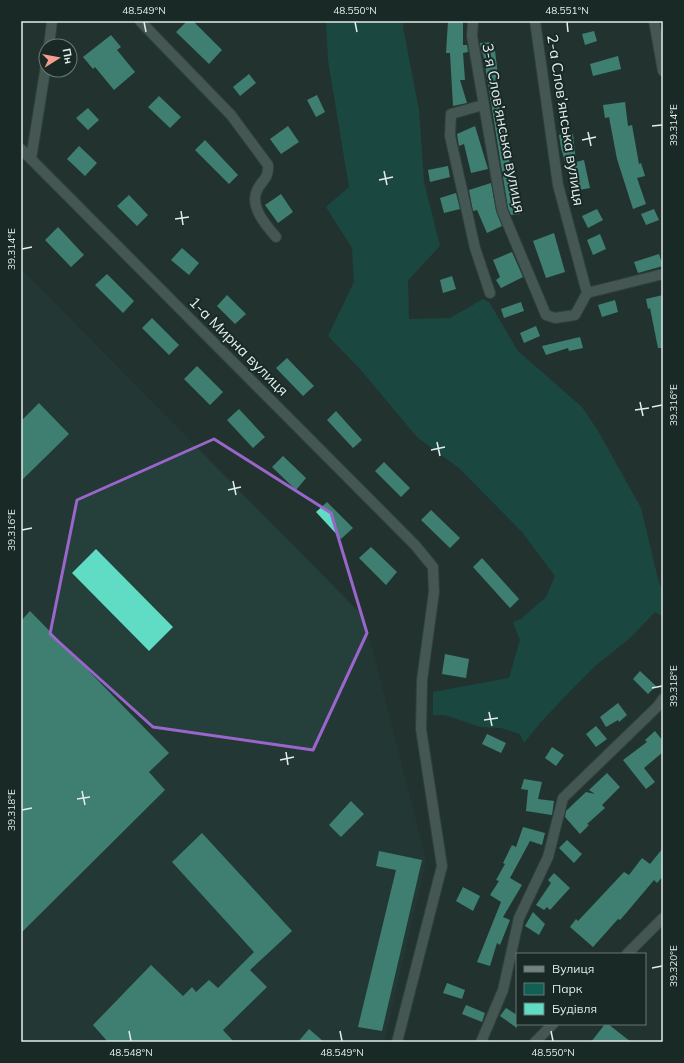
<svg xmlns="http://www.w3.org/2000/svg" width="684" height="1063" font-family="Mulish,sans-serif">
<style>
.built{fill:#253f3a}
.green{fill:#116054}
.building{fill:#60dbc4}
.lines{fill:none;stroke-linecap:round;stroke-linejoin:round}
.street-casing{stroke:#42524e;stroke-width:12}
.street{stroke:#70847f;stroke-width:10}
.marked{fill:none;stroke:#9a66cc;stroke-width:3;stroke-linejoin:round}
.ticks{fill:none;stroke:#e3edeb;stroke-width:1.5}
.labels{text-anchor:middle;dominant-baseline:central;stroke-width:4;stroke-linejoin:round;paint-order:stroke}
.street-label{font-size:15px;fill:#e3edeb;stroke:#182926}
.neatline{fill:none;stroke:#e3edeb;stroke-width:1.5}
.ticks-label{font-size:10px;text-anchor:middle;fill:#e3edeb}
</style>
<rect width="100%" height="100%" fill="#22332f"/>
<path class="built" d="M 21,269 L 362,615 L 374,655 L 426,861 L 384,1042 L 21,1042 Z"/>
<path class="green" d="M 326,21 L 404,21 L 403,27 L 419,110 L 424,182 L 440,246 L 408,280 L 409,319 L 450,318 L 483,299 L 489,302 L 518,351 L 582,407 L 598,431 L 641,508 L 659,583 L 663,591 L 663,614 L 662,616 L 655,612 L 630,638 L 594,667 L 573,688 L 540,723 L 524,743 L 520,734 L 501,728 L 480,727 L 445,715 L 433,715 L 433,692 L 509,678 L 520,640 L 513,622 L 521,619 L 546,597 L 555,576 L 522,532 L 459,468 L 418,438 L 360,369 L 328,336 L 354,282 L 352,248 L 326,207 L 349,187 L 328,60 Z"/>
<path class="building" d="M 187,21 L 193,21 L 222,50 L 209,64 L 176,32 Z
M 448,21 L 463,21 L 463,45 L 467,45 L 468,52 L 463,53 L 465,80 L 460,80 L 467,103 L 453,106 L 450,53 L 446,53 Z
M 594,31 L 597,41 L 585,45 L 582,34 Z
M 111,35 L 121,47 L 117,50 L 135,72 L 114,90 L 95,67 L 93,69 L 83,57 Z
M 494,42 L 506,144 L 520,214 L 511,215 L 508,208 L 483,53 L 482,54 L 480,43 Z
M 618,56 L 621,69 L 593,76 L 590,64 Z
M 249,74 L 256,83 L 240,96 L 233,87 Z
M 317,95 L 325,112 L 316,117 L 307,100 Z
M 159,96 L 181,117 L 170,128 L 148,107 Z
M 625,102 L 628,126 L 632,125 L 639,164 L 641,163 L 645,176 L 637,178 L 646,204 L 633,209 L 617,159 L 609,117 L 605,118 L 603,105 Z
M 88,108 L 99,120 L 88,130 L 76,118 Z
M 288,126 L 299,142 L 281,154 L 270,139 Z
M 475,126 L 488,169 L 471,173 L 464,144 L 459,146 L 457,134 Z
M 573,134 L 576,162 L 584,160 L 590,188 L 574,191 L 571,172 L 568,172 L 561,148 L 559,135 Z
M 205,140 L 238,175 L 229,184 L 195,150 Z
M 79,146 L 97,163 L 85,176 L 67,159 Z
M 448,166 L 450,177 L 430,182 L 428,170 Z
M 491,183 L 496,211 L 502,226 L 487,233 L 477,210 L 473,211 L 469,190 Z
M 456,193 L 460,209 L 444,213 L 440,198 Z
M 281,194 L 293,212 L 278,223 L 265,205 Z
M 129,195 L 148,215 L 137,226 L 117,206 Z
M 597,209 L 603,220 L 588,228 L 582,216 Z
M 654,209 L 659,220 L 646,225 L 641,214 Z
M 58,227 L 84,255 L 71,267 L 45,240 Z
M 554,233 L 565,272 L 546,278 L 533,241 Z
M 600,234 L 606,249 L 593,255 L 587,240 Z
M 182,248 L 199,263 L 189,275 L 171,260 Z
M 512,252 L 523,277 L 501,288 L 496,280 L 500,277 L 493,260 Z
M 659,254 L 663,266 L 638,273 L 634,262 Z
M 107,274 L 134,301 L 123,313 L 95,285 Z
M 452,276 L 456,289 L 443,293 L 440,280 Z
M 227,295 L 246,314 L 235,324 L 217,306 Z
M 663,295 L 663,348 L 658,348 L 650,308 L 648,309 L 646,299 Z
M 615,300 L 618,312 L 602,317 L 598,305 Z
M 521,302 L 524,311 L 504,318 L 501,309 Z
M 152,318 L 179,345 L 169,355 L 142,328 Z
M 536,326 L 540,336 L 524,343 L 520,333 Z
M 580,337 L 583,348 L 569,351 L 568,348 L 546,355 L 542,346 Z
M 287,358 L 314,386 L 303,396 L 276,368 Z
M 197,366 L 223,392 L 210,405 L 184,379 Z
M 39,403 L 69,434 L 21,481 L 21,421 Z
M 239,409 L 265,437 L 253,448 L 227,420 Z
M 336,411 L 362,440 L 353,448 L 327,420 Z
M 283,456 L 306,478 L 296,490 L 272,467 Z
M 384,462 L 410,488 L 401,497 L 375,471 Z
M 327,502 L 353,528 L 341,539 L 316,512 Z
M 431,510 L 460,538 L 450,548 L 421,520 Z
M 371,547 L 397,572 L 386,585 L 359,558 Z
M 96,549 L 173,627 L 149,651 L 72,573 Z
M 482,558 L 519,599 L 510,608 L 473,567 Z
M 30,611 L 169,753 L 149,772 L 165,790 L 21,933 L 21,621 Z
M 445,654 L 469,659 L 466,678 L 442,674 Z
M 640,671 L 656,686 L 648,694 L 633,679 Z
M 618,703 L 627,715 L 619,722 L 618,720 L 606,727 L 600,717 Z
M 596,726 L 607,739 L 596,747 L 586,734 Z
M 655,731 L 663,741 L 663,752 L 644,768 L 655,782 L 646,789 L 623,760 L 647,742 L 645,740 Z
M 487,734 L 506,743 L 501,753 L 482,744 Z
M 552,747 L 564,755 L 556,766 L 545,758 Z
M 607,773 L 620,787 L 602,805 L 605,808 L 587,824 L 589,825 L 580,834 L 565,817 L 566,811 L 586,792 L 595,794 L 589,790 Z
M 524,779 L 542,782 L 538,799 L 554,801 L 552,815 L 526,811 L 528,790 L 521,789 Z
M 351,801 L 364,814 L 341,837 L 329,825 Z
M 523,827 L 545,833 L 542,845 L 530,841 L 510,878 L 522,885 L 503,917 L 510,920 L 500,945 L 497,943 L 490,966 L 477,962 L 501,902 L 490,895 L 499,881 L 496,880 L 505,864 L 503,863 L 512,845 L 516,847 Z
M 202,833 L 292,931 L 250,970 L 267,987 L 223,1030 L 234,1042 L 108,1042 L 93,1025 L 151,965 L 183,996 L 192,987 L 196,992 L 209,980 L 218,988 L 254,952 L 172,862 Z
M 567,840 L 582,854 L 574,863 L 559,848 Z
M 663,848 L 663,876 L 657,883 L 654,880 L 627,912 L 620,920 L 618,919 L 593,947 L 570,927 L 576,919 L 578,921 L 624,872 L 629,875 L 642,858 L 650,864 Z
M 379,851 L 422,860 L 382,1031 L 358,1027 L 396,870 L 376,866 Z
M 554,873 L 570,888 L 550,910 L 547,907 L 544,910 L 536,905 L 551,883 L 548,880 Z
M 463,887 L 480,896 L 473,911 L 456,901 Z
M 533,912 L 545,924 L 539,935 L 525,926 Z
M 447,983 L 465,990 L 462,999 L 443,993 Z
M 466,1005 L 485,1013 L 482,1022 L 462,1014 Z
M 506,1008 L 517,1015 L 517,1028 L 500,1016 Z
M 605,1024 L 608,1024 L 631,1042 L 591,1042 Z
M 309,1029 L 324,1042 L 298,1042 Z"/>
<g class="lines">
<defs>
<path id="street" d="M 140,21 L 231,115 L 268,165 C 269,181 260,180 256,193 C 251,209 267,226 276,237
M 473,21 L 472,36 L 502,210 L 546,315 L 555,318 L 575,315 L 587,293 L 663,274
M 535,21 L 558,185 L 587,293
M 654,21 L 663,71
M 49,46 L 52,21
M 483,105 L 451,114 L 450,136 L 475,248 L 490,293
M 21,149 L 415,545 L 433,567 L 434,592 L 422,680 L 421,729 L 442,866 L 397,1042
M 31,159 L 46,65
M 627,954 L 663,918
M 481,1042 L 503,990 L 519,918 L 548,857 L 563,798 L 658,706 L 663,699
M 535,1042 L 553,1024"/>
</defs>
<use href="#street" class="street-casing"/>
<use href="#street" class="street"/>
</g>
<path d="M0 0H684V1063H0ZM 214,439 L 331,513 L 367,633 L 313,750 L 153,727 L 50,634 L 77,500 Z" fill="#22332f" fill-opacity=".55" fill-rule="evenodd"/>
<path class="marked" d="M 214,439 L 331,513 L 367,633 L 313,750 L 153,727 L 50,634 L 77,500 Z"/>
<path class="ticks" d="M 144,22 L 146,32M 355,22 L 357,32M 567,22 L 568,32M 652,126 L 662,125M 588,132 L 591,146M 582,140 L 596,137M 384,171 L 387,185M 379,180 L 393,177M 181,211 L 183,225M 175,219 L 189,217M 22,249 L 32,247M 640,402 L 643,416M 652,407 L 662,405M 635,410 L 649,408M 437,442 L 440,456M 431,450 L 445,447M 233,481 L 236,495M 228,490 L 241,487M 22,530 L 32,528M 652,688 L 662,686M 489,712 L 492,726M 484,720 L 498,718M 286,752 L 288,765M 280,760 L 294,757M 82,791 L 85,805M 77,799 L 90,797M 22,810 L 32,808M 652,968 L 662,966M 129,1031 L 131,1041M 340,1031 L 342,1041M 551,1031 L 553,1041"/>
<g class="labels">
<g class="street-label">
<text transform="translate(566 120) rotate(81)">2-а Слов’янська вулиця</text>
<text transform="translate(504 128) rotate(79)">3-я Слов’янська вулиця</text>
<text transform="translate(239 346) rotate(45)">1-а Мирна вулиця</text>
</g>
</g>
<rect width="684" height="1063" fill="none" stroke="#182926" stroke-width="44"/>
<rect x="516" y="953" width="130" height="72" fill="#182926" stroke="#697775"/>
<rect x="524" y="966" width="20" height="6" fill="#70847f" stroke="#697775"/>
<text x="552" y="973" font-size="12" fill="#e3edeb">Вулиця</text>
<rect x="524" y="983" width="20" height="12" fill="#116054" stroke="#697775"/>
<text x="552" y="993" font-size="12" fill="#e3edeb">Парк</text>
<rect x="524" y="1003" width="20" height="12" fill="#60dbc4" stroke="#697775"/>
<text x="552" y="1013" font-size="12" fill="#e3edeb">Будівля</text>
<g transform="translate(58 58) rotate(79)"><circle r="19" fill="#182926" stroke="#697775"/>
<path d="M0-3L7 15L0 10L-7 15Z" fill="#f59d8f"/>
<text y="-6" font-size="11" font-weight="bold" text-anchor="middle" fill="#e3edeb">Пн</text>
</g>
<rect x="22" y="22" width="640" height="1019" class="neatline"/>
<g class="ticks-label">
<text x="144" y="14">48.549°N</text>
<text x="355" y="14">48.550°N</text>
<text x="567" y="14">48.551°N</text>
<text transform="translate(673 125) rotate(-90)" y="4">39.314°E</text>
<text transform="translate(11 249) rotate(-90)" y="4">39.314°E</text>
<text transform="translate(673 405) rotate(-90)" y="4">39.316°E</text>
<text transform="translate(11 530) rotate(-90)" y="4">39.316°E</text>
<text transform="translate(673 686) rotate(-90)" y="4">39.318°E</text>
<text transform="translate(11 810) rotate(-90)" y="4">39.318°E</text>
<text transform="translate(673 966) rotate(-90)" y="4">39.320°E</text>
<text x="131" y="1056">48.548°N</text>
<text x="342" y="1056">48.549°N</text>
<text x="553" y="1056">48.550°N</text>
</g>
</svg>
